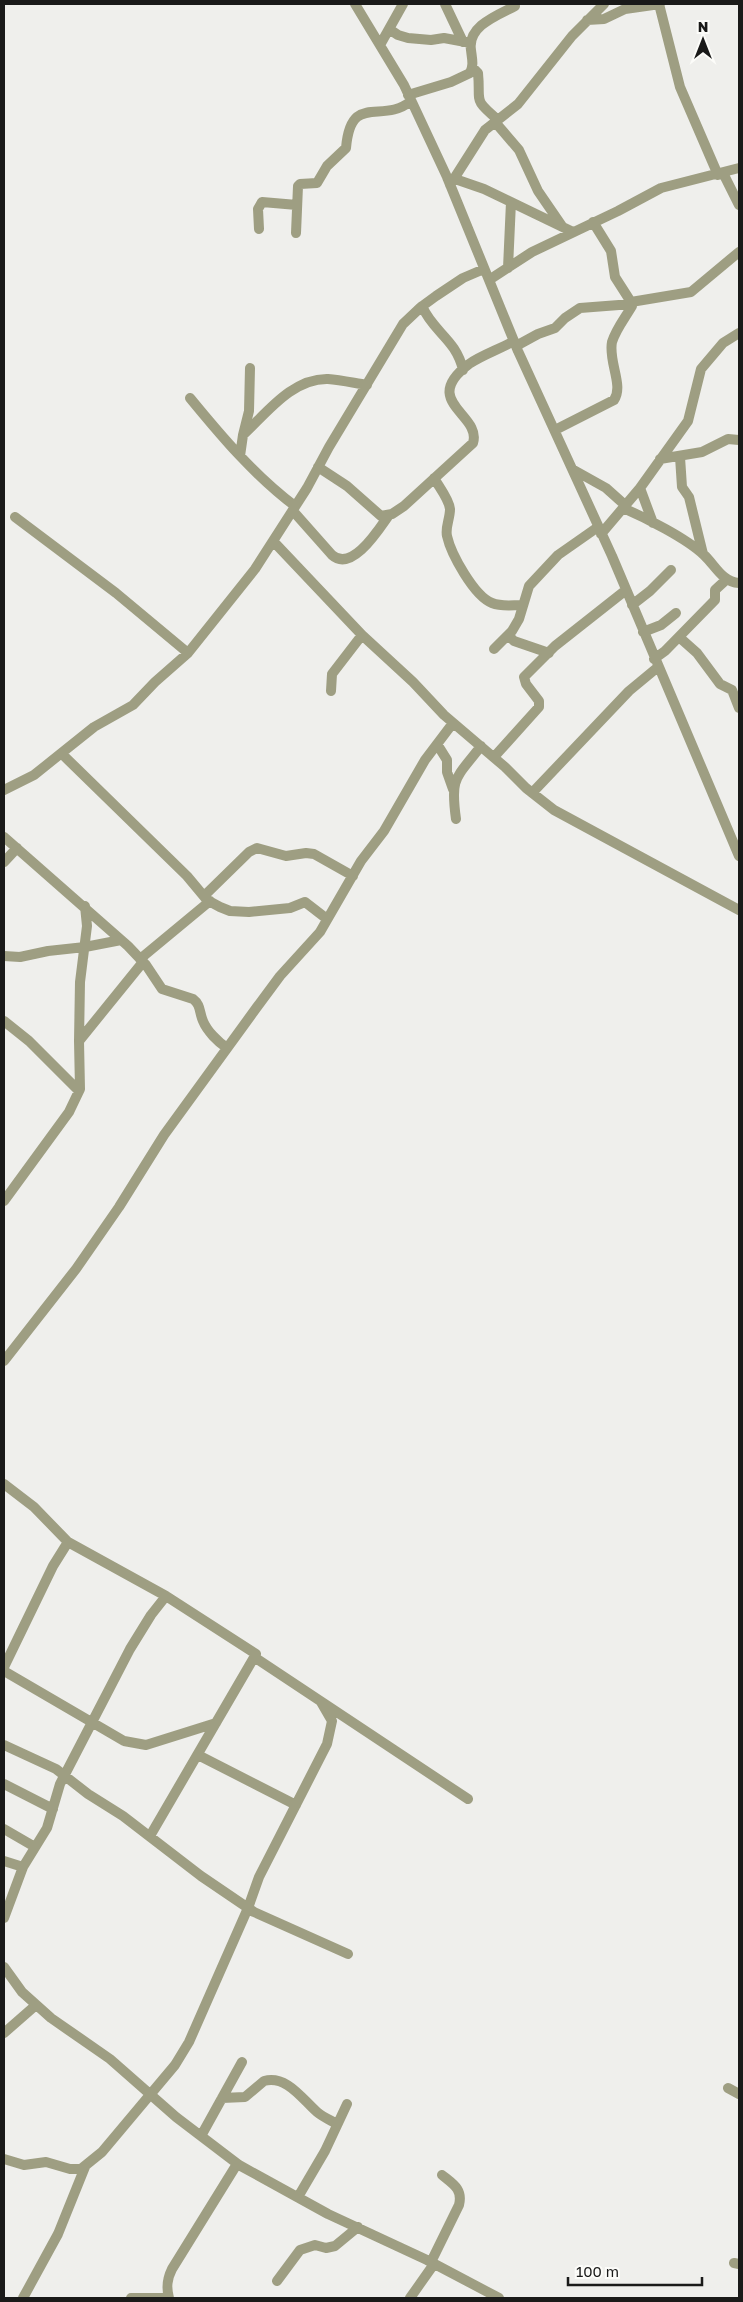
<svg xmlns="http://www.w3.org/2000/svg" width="743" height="2302" font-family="'Golos Text',sans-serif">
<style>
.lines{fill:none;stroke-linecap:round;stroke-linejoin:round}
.street{stroke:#9e9e82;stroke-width:10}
</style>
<rect width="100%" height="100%" fill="#efefec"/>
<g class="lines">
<path class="street" d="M 355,4 L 404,85 L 447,177 L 518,351 L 612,556 L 739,856
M 445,4 L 463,42
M 659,4 L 680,87 L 718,175
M 587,20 L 604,19 L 625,9 L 660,4
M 389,29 L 398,35 L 408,38 L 431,40 L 444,38 L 471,43
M 380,45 L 403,4
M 473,68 L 478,73 C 481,103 472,98 498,120
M 408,95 L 451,82 L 470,73 C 474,65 472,59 471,50 C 467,26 498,15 515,6
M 495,122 L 519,150 L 538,191 L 562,226
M 723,173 L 739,205
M 455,179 L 484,189 L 573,232
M 450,185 L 485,130 L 518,104 L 572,36 L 604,4
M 259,229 L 258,209 L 262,202 L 297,205
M 296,233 L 298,186 L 300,184 L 317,183 L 327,166 L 346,148 C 351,91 382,125 411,101
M 508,268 L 511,202
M 489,280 L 532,252 L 618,211 L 661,188 L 739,168
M 631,302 L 691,292 L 739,252
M 422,306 C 433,332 456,339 463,370
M 516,346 L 538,334 L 555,328 L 565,318 L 580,308 L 632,304
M 190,398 C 222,437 255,476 295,506
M 555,430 L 614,400 C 624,386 608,361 612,342 C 616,329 625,318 632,306 L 631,302 L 615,277 L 611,251 L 593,222
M 243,435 C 266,414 292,378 328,379 C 341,380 354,383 367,385
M 240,456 L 243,435 L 249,411 L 250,368
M 680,457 L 682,487 L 689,497 L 703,554
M 660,459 L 702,452 L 728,439 L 739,440
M 318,467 L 347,486 L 381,516 L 392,514 L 404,506 L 473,443 C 482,414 419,402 469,364 C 482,355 500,349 514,341
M 572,469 L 606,488 L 625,505
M 434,478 C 439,487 449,499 450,509 C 450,519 445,527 447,536 C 451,554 474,596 492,603 C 502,607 512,605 522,605
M 640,488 L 653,523
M 623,508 C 646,518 686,538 704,555 C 715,565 722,582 739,583
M 293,511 L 332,555 C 352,573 379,529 389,515
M 15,517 L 116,593 L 188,653
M 601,534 L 640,488 L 688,421 L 701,369 L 723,343 L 739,333
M 273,541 L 362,635 L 413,682 L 444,715 L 505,767 L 526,788 L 554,810 L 739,910
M 632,605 L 650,591 L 671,570
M 643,632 L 661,625 L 676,613
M 508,635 L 514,641 L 549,653
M 679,637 L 697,653 L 720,684 L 732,690 L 739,708
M 494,649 L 512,631 L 519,619 L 529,586 L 558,555 L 598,527
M 654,659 L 665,651 L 715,600 L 715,590 L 727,579
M 331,691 L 332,674 L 362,635
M 437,744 L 447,760 L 447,772 L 453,789
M 62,754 L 187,876 L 207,900 L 220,907 L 230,911 L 249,912 L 290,908 L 305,902 L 327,919
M 494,757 L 539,707 L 539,701 L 526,684 L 524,677 L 555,646 L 626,590
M 4,790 L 34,775 L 94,727 L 133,705 L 155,682 L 188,653 L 255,569 L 307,488 L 329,447 L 403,324 L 421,307 L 436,296 L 463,278 L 484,269
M 532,793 L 629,691 L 658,667
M 456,819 C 450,776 456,779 481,746
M 4,837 L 128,946 L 146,965 L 162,989 L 193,999 C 201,1005 199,1012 203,1021 C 207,1031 218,1042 227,1048
M 4,862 L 17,848
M 204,896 L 249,852 L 257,848 L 286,856 L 306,853 L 314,854 L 353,876
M 4,956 L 20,957 L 48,951 L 85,947 L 121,940
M 140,959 L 210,901
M 4,1021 L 29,1041 L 79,1091
M 79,1041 L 143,962
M 4,1201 L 69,1112 L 80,1089 L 79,1041 L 80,982 L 87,926 L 85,906
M 4,1361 L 76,1269 L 119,1207 L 164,1135 L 257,1007 L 280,976 L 320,932 L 361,861 L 384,831 L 425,760 L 453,723
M 4,1484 L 34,1507 L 68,1542 L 166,1596 L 256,1654 L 150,1836
M 254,1657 L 468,1799
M 4,1667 L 53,1566 L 68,1542
M 4,1671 L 124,1741 L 146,1745 L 216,1723
M 4,1745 L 56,1769 L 88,1794 L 123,1816 L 201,1876 L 254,1912 L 348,1954
M 198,1755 L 296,1805
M 4,1784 L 53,1809
M 4,1829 L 35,1847
M 4,1861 L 23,1867
M 4,1918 L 23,1867 L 47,1828 L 60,1784 L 130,1649 L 151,1615 L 166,1596
M 4,1967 L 22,1992 L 51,2018 L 110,2059 L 176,2117 L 239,2165 L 328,2214 L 427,2260 L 499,2298
M 4,2033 L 36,2005
M 728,2088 L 739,2094
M 222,2098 L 245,2097 L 264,2081 C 287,2075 302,2099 317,2112 C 323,2117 330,2120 337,2124
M 201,2136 L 242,2062
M 4,2159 L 24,2165 L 46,2162 L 70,2169 L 81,2169 L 102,2152 L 175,2065 L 189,2042 L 248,1908 L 259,1877 L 327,1744 L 332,1721 L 321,1702
M 298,2197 L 325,2151 L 347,2104
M 431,2262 L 459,2205 C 463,2189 453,2184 442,2175
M 734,2263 L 739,2264
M 277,2281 L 300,2250 L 315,2245 L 326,2248 L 335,2246 L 358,2227
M 23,2298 L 58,2234 L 85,2167
M 131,2298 L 169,2298
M 169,2298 C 166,2287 167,2279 172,2269 L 237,2164
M 410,2298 L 434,2264"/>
</g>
<rect width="743" height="2302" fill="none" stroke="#1a1a19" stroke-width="10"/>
<g transform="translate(703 40)" stroke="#fcfcf9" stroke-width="4" paint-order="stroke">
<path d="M0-4L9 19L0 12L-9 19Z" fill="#1a1a19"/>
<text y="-8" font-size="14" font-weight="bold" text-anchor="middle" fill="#1a1a19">N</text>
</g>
<path d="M568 2277v8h134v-8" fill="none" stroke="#1a1a19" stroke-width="2.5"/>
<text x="576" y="2277" font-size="15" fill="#1a1a19" stroke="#fcfcf9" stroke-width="4" paint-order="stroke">100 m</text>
</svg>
